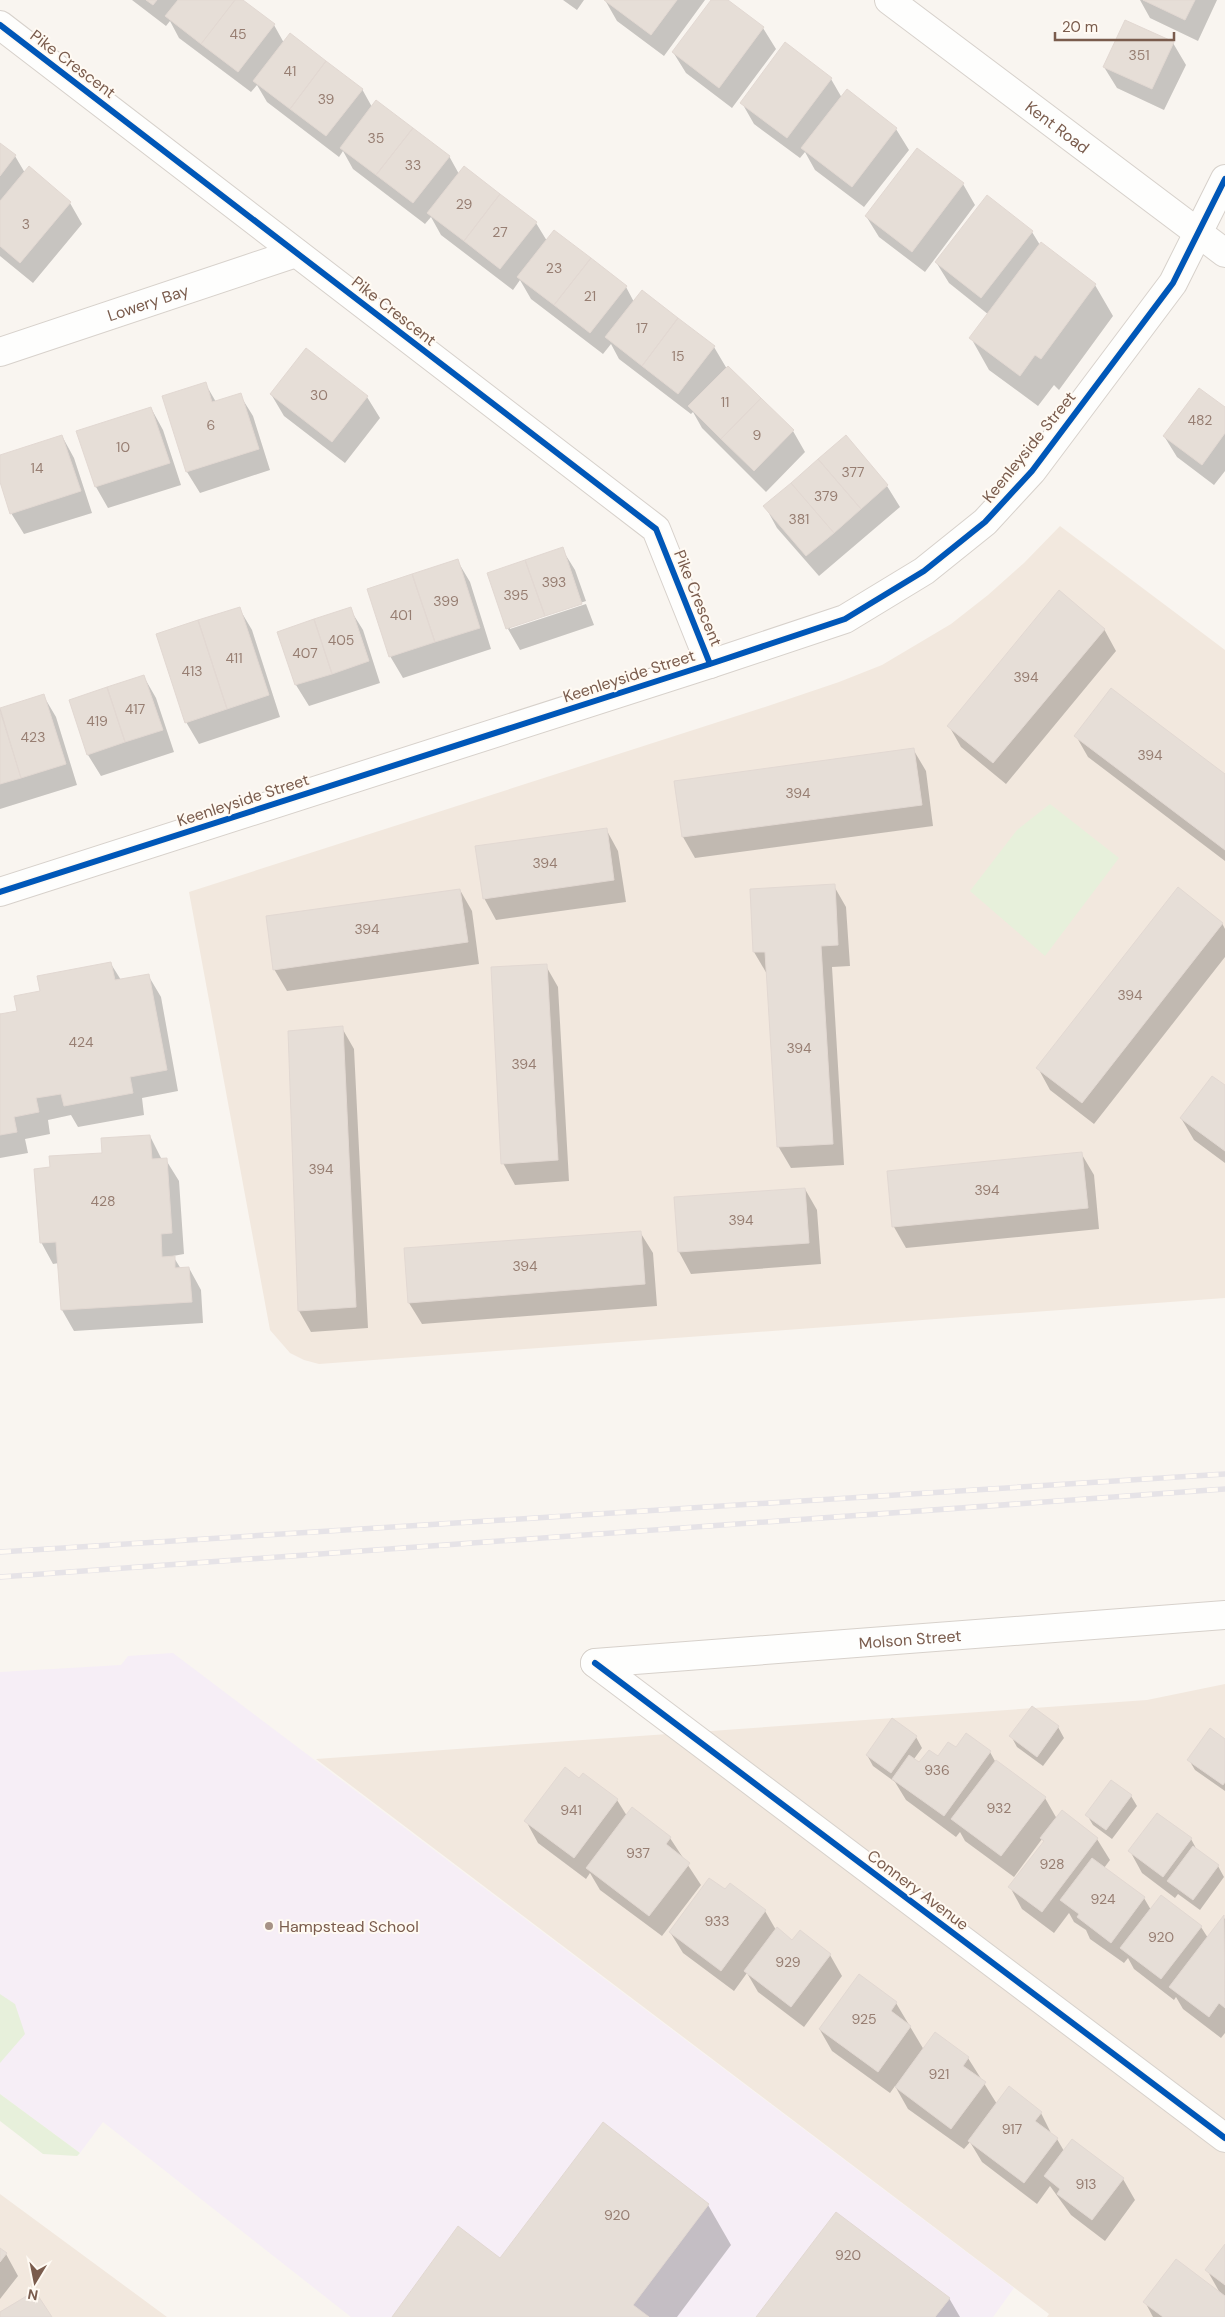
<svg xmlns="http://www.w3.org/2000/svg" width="1225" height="2317" font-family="'DM Sans',sans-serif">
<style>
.residential{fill:#f2e8de}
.education{fill:#f6eef6}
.green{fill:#e7f0db}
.shadow{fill:#0003}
.building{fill:#e6ded7;stroke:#e2d8d2}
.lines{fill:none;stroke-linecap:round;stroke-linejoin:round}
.minor-casing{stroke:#d7d1cb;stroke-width:30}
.minor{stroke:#fefefd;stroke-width:28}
.rail-casing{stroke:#e6e3e7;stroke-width:5.5}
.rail{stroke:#fffaf3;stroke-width:4;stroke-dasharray:11;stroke-linecap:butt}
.cycleway-casing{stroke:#fffaf3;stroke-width:9}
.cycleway{stroke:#0057b8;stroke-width:6}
.poi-dot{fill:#a69286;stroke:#fffaf3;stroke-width:2}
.labels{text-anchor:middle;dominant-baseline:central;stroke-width:4;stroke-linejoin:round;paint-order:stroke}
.number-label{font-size:14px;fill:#977e72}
.street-label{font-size:16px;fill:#7a5c4d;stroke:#fffaf3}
.poi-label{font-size:16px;fill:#7a5c4d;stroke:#fffaf3;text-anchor:start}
</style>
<rect width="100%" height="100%" fill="#f9f5f0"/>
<path class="residential" d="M 1060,526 L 1225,650 L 1225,1298 L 319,1364 L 304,1360 L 290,1353 L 270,1330 L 189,892 L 768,706 L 839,682 L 882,665 L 951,624 L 988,595 L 1024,563 Z
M 1225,1684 L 1225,2317 L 1047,2317 L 1049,2314 L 316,1759 L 1147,1700 Z
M 0,2194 L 167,2317 L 0,2317 Z"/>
<path class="education" d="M 173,1653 L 1014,2288 L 993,2317 L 351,2317 L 103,2122 L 80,2153 L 0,2094 L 0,1672 L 121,1665 L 128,1656 Z"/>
<path class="green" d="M 1050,804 L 1119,858 L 1045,956 L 970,891 L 1017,830 Z
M 0,1994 L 15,2004 L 25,2034 L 0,2063 Z
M 0,2094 L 80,2153 L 77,2156 L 43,2154 L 0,2121 Z"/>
<path class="shadow" d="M 132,0 L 241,0 L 274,25 L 284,43 L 362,89 L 372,107 L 449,156 L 459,174 L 536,223 L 547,241 L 626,287 L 634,302 L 714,347 L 727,369 L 728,367 L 793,431 L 805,452 L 766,492 L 702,428 L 693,412 L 691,414 L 619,359 L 611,344 L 603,354 L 531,299 L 520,280 L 513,290 L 441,235 L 431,217 L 425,224 L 353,169 L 343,151 L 339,157 L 267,102 L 257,85 L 251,92 L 179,38 L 170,21 L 166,26 Z
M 563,0 L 584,0 L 577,10 Z
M 605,0 L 705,0 L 664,56 L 617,21 Z
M 713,0 L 726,0 L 763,28 L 776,49 L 732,108 L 686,73 L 673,52 Z
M 1140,0 L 1217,0 L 1198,41 L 1150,18 Z
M 1173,43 L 1186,65 L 1164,110 L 1117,88 L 1104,67 Z
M 786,44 L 831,79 L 842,98 L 896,129 L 909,150 L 864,207 L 815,170 L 805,152 L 800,158 L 754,124 L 742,103 Z
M 0,144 L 15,156 L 25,173 L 70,203 L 82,224 L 33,283 L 0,256 Z
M 963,184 L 975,205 L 925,272 L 879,237 L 866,216 Z
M 987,197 L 1032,232 L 1040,245 L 1095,285 L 1113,316 L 1059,390 L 1054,385 L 1038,406 L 989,370 L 971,338 L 989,315 L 949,283 L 936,262 Z
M 205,383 L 216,402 L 240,395 L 253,416 L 270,470 L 200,493 L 187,472 Z
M 271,394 L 367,397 L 380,418 L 345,463 L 284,416 Z
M 151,408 L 163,430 L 181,485 L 108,508 L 96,487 L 78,432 Z
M 1225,409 L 1225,471 L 1214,485 L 1177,457 L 1164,436 Z
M 62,436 L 74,458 L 92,513 L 24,534 L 11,513 L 0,478 L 0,456 Z
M 846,437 L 887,486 L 900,507 L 819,576 L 777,528 L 765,506 Z
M 562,549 L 575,570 L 586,601 L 510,627 L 510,629 L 586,604 L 594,625 L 520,650 L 508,629 L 489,574 Z
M 457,560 L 470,582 L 491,649 L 403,678 L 390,656 Z
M 239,608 L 252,630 L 280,717 L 199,744 L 186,722 Z
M 350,609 L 363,630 L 380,683 L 309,706 L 296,685 L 279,632 Z
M 1104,629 L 1116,651 L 1006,784 L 961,747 L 949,726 Z
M 144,677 L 156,698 L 174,752 L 101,776 L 88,755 L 71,701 Z
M 43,695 L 56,717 L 77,785 L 0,809 L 0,709 Z
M 1076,736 L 1225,775 L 1225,861 L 1088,757 Z
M 913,749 L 926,771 L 933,826 L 695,858 L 683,837 Z
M 606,829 L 618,851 L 626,902 L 496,920 L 484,898 Z
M 834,886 L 846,907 L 850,966 L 832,967 L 844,1165 L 791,1168 L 778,1146 L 767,974 L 754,952 L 751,891 Z
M 460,890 L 472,911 L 479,964 L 287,991 L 274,969 Z
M 1222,923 L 1225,929 L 1225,957 L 1094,1124 L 1050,1090 L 1038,1068 Z
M 111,964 L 121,980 L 148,975 L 161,997 L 178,1091 L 142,1098 L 144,1115 L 78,1127 L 71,1115 L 48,1120 L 50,1134 L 25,1139 L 28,1153 L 0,1158 L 0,1013 L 1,1015 L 18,1012 L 42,992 Z
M 546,966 L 558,987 L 569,1181 L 515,1185 L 503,1163 Z
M 342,1028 L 354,1049 L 368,1328 L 311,1332 L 299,1311 Z
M 1225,1087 L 1225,1163 L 1194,1140 L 1181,1118 Z
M 150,1136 L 162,1160 L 166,1160 L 179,1181 L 184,1254 L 173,1256 L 181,1269 L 189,1268 L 201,1290 L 203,1323 L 74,1331 L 62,1310 L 59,1263 L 53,1264 L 41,1242 L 51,1168 L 103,1154 Z
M 1081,1153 L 1094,1175 L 1099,1229 L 906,1248 L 894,1227 L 888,1172 Z
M 805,1189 L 817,1210 L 821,1264 L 691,1274 L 679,1252 L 675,1199 Z
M 640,1232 L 653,1253 L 657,1306 L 422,1324 L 409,1303 Z
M 1032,1708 L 1058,1727 L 1064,1738 L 1043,1766 L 1017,1747 L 1011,1736 Z
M 916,1737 L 922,1748 L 914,1759 L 920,1764 L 957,1749 L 990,1752 L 996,1763 L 1045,1798 L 1057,1819 L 1062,1812 L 1097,1839 L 1110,1860 L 1104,1868 L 1144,1898 L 1151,1910 L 1201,1927 L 1208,1938 L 1225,1918 L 1225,2033 L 1221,2038 L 1183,2009 L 1176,1997 L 1174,2000 L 1134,1969 L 1128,1958 L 1124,1963 L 1090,1939 L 1086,1930 L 1074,1922 L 1069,1913 L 1054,1933 L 1022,1909 L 1010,1887 L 1044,1842 L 1042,1839 L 1014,1877 L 965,1841 L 960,1832 L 956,1837 L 906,1800 L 895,1782 L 873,1766 L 867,1755 Z
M 1225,1740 L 1225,1791 L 1195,1770 L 1189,1760 Z
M 1131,1796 L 1137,1806 L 1112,1839 L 1093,1825 L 1087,1815 Z
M 617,1800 L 627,1816 L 632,1809 L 670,1838 L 701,1885 L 662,1936 L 600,1890 L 590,1873 L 586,1879 L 538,1843 L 526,1821 Z
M 1191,1839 L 1197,1850 L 1218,1866 L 1224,1877 L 1200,1910 L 1178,1894 L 1175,1898 L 1142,1873 L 1130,1851 Z
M 725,1891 L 765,1911 L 776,1930 L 793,1941 L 830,1955 L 842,1976 L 804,2027 L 758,1992 L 747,1973 L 734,1991 L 683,1953 L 670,1932 Z
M 859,1976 L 896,2003 L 924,2050 L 968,2058 L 997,2104 L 1041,2113 L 1052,2135 L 1057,2139 L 1064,2151 L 1123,2179 L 1135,2200 L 1105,2241 L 1071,2215 L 1050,2186 L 1037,2204 L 982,2162 L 970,2142 L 964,2149 L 908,2109 L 895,2086 L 890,2093 L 832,2051 L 820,2030 Z
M 603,2124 L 708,2205 L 731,2245 L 677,2317 L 394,2317 L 500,2260 Z
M 1225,2246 L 1225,2317 L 1153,2317 L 1145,2302 L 1220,2293 L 1207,2270 Z
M 0,2250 L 6,2254 L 18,2276 L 0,2299 Z
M 949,2298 L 960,2317 L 758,2317 Z"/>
<path class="building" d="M 146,0 L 157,0 L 153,5 Z
M 178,0 L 235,0 L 201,44 L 165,16 Z
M 235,0 L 243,0 L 275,24 L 238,72 L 201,44 Z
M 604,0 L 677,0 L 651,35 Z
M 711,0 L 728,0 L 764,27 L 719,88 L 672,52 Z
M 1143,0 L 1195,0 L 1185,20 Z
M 1125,20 L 1174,42 L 1152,89 L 1103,67 Z
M 290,33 L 326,61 L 290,109 L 253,81 Z
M 785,42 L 832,78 L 787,138 L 740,103 Z
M 326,61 L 363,89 L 326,136 L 290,109 Z
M 847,89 L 897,128 L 852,187 L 801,148 Z
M 376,100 L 413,128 L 376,175 L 340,148 Z
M 413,128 L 450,156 L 413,203 L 376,175 Z
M 0,143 L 16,155 L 0,176 Z
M 917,148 L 964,183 L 912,252 L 865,216 Z
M 29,166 L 71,202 L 20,263 L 0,246 L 0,201 Z
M 464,166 L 500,194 L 464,241 L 427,213 Z
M 500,194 L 537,222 L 500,269 L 464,241 Z
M 987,195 L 1033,231 L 981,298 L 935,262 Z
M 554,230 L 591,258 L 554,305 L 517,277 Z
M 1041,242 L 1096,284 L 1041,359 L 1035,355 L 1020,376 L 969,338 Z
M 591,258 L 627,286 L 590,333 L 554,305 Z
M 642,290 L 678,318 L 642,366 L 605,337 Z
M 678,318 L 715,346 L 678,394 L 642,366 Z
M 306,348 L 368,396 L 332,442 L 270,394 Z
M 728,366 L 761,398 L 721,439 L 688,406 Z
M 206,382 L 212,402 L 241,393 L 259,449 L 186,472 L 162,396 Z
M 1199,388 L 1225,407 L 1225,433 L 1202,465 L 1163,436 Z
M 761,398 L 794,430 L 754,471 L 721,439 Z
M 151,407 L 170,463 L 95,487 L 76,431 Z
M 62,435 L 81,491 L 10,514 L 0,482 L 0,455 Z
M 846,435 L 888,485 L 861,509 L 818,459 Z
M 818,459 L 861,509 L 834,533 L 791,483 Z
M 791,483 L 834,533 L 806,556 L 763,506 Z
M 563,547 L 582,604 L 545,616 L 525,560 Z
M 458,559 L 480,628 L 435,642 L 412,574 Z
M 525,560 L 545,616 L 506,629 L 487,573 Z
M 412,574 L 435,642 L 389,657 L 367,589 Z
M 1059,590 L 1105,629 L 993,763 L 947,726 Z
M 240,607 L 269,695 L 227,709 L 198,620 Z
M 351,607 L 369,661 L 332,674 L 314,619 Z
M 314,619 L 332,674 L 295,685 L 277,632 Z
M 198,620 L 227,709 L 185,723 L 156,634 Z
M 144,675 L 163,730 L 125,742 L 107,687 Z
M 107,687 L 125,742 L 87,755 L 69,700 Z
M 1111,688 L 1225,774 L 1225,850 L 1074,736 Z
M 44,694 L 66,764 L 21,778 L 0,708 Z
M 0,711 L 21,778 L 0,784 Z
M 914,748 L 922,805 L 682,837 L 674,781 Z
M 607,828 L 614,880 L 483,899 L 475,846 Z
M 835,884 L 838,945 L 821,946 L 833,1144 L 777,1147 L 765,952 L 753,952 L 750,889 Z
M 1178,887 L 1223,923 L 1082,1103 L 1036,1068 Z
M 460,889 L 468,942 L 273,970 L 266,916 Z
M 111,962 L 115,980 L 149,974 L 167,1070 L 130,1077 L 133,1093 L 64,1106 L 61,1094 L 36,1098 L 39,1112 L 14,1117 L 17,1132 L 0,1135 L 0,1014 L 17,1011 L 14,996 L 40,991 L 37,976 Z
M 547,964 L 558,1160 L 501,1164 L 491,967 Z
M 343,1026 L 356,1307 L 298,1311 L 288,1031 Z
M 1212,1076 L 1225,1085 L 1225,1151 L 1180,1118 Z
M 150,1135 L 152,1159 L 167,1158 L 172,1233 L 161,1234 L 162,1257 L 175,1256 L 175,1268 L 189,1267 L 192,1302 L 61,1310 L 56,1242 L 40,1243 L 34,1169 L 50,1167 L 49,1156 L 102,1153 L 101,1138 Z
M 1082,1152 L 1088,1208 L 892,1227 L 887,1171 Z
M 805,1188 L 809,1243 L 678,1252 L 674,1197 Z
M 641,1231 L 645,1284 L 408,1303 L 404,1248 Z
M 1032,1706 L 1059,1726 L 1037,1757 L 1009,1736 Z
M 892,1718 L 917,1736 L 891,1773 L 866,1755 Z
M 1210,1728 L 1225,1739 L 1225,1782 L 1223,1785 L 1187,1760 Z
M 966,1733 L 991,1751 L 944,1816 L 892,1779 L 909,1755 L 919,1762 L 929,1750 L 938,1756 L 948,1742 L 956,1747 Z
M 996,1760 L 1046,1797 L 1001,1856 L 951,1819 Z
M 565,1767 L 579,1778 L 583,1773 L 618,1799 L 574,1858 L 524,1821 Z
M 1111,1780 L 1132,1795 L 1106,1830 L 1085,1815 Z
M 632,1807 L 671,1837 L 666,1844 L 690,1863 L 649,1916 L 586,1868 Z
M 1062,1810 L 1098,1838 L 1042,1912 L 1008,1887 L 1044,1841 L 1040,1838 Z
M 1157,1813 L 1192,1838 L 1163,1877 L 1128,1851 Z
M 1193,1846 L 1219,1865 L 1193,1900 L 1167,1881 Z
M 1092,1858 L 1145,1897 L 1111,1943 L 1077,1917 L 1079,1914 L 1060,1900 Z
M 709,1878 L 725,1889 L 730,1883 L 766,1910 L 721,1971 L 669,1932 Z
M 1161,1895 L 1202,1926 L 1161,1979 L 1120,1948 Z
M 1224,1915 L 1225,2008 L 1219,2003 L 1209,2017 L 1169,1987 Z
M 777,1927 L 792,1940 L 800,1930 L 831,1954 L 791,2007 L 744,1971 Z
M 859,1974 L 897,2002 L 891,2011 L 911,2026 L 878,2072 L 819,2029 Z
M 935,2032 L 969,2057 L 963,2066 L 986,2082 L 951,2129 L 895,2087 Z
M 1009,2086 L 1042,2112 L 1035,2121 L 1058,2138 L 1024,2183 L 968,2141 Z
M 603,2122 L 709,2204 L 633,2305 L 649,2317 L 392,2317 L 458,2226 L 500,2258 Z
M 1072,2139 L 1124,2178 L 1092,2220 L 1057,2194 L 1060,2189 L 1044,2176 Z
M 836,2212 L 950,2298 L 935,2317 L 756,2317 Z
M 1225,2244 L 1225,2285 L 1205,2270 Z
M 0,2248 L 7,2253 L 0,2262 Z
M 1176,2259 L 1225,2296 L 1225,2317 L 1163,2317 L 1143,2302 Z
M 35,2291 L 52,2317 L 0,2317 L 0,2312 Z"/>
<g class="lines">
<defs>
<g id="minor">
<path id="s1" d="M 889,0 L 1225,253"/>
<path d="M 0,25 L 656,529 L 710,664"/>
<path id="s2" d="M 0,352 L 296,253"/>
<path d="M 0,892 L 710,664 L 845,619 L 924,571 L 985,522 L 1032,471 L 1173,283 L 1225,179"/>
<path d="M 595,1663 L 1225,2138"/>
<path id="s3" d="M 595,1663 L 1225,1615"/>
</g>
</defs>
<use href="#minor" class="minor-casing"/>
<use href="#minor" class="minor"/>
<defs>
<path id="rail" d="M 0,1552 L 1225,1474
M 0,1577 L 1225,1489"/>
</defs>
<use href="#rail" class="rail-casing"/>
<use href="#rail" class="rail"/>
<defs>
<path id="cycleway" d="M 0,25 L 656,529 L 710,664
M 0,892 L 710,664 L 845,619 L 924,571 L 985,522 L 1032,471 L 1173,283 L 1225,179
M 595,1663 L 1225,2138"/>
</defs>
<use href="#cycleway" class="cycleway-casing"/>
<use href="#cycleway" class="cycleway"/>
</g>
<circle class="poi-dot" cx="269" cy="1926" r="5"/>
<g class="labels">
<g class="number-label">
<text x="238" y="34">45</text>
<text x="1139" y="55">351</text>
<text x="290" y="71">41</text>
<text x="326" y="99">39</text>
<text x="376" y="138">35</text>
<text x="413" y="165">33</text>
<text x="464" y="204">29</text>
<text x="26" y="224">3</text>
<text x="500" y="232">27</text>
<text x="554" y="268">23</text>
<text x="590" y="296">21</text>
<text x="642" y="328">17</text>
<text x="678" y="356">15</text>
<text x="319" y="395">30</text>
<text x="725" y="402">11</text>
<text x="1200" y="420">482</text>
<text x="211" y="425">6</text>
<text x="757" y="435">9</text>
<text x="123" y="447">10</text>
<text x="37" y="468">14</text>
<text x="853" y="472">377</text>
<text x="826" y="496">379</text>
<text x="799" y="519">381</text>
<text x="554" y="582">393</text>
<text x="516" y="595">395</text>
<text x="446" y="601">399</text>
<text x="401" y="615">401</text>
<text x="341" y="640">405</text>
<text x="305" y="653">407</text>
<text x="234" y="658">411</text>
<text x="192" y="671">413</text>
<text x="1026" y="677">394</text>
<text x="135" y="709">417</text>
<text x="97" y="721">419</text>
<text x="33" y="737">423</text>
<text x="1150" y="755">394</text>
<text x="798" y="793">394</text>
<text x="545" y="863">394</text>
<text x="367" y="929">394</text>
<text x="1130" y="995">394</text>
<text x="81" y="1042">424</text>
<text x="799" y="1048">394</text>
<text x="524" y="1064">394</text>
<text x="321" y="1169">394</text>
<text x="987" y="1190">394</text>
<text x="103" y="1201">428</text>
<text x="741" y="1220">394</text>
<text x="525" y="1266">394</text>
<text x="937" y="1770">936</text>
<text x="999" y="1808">932</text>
<text x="571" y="1810">941</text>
<text x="638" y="1853">937</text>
<text x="1052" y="1864">928</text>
<text x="1103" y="1899">924</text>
<text x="717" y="1921">933</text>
<text x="1161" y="1937">920</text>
<text x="788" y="1962">929</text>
<text x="864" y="2019">925</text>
<text x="939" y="2074">921</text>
<text x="1012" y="2129">917</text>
<text x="1086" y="2184">913</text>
<text x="617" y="2215">920</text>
<text x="848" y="2255">920</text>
</g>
<g class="street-label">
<text transform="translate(73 64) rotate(37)">Pike Crescent</text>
<text stroke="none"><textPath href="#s1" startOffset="211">Kent Road</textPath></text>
<text stroke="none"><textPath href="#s2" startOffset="156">Lowery Bay</textPath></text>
<text transform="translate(394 311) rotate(38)">Pike Crescent</text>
<text transform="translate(1029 447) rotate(-51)">Keenleyside Street</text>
<text transform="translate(698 598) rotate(68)">Pike Crescent</text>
<text transform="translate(629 676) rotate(-18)">Keenleyside Street</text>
<text transform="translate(243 800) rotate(-18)">Keenleyside Street</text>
<text stroke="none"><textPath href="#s3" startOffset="316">Molson Street</textPath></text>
<text transform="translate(918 1890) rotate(37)">Connery Avenue</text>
</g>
<g class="poi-label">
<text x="279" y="1926">Hampstead School</text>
</g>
</g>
<g transform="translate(35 2282) rotate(190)" stroke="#fffaf3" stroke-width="4" paint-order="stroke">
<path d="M0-4L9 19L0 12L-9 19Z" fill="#7a5c4d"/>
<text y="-8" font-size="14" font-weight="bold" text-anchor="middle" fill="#7a5c4d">N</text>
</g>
<path d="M1055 32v8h119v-8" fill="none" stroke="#7a5c4d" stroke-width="2.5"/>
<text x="1062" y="32" font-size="15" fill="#7a5c4d" stroke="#fffaf3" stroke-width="4" paint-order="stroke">20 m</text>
</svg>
